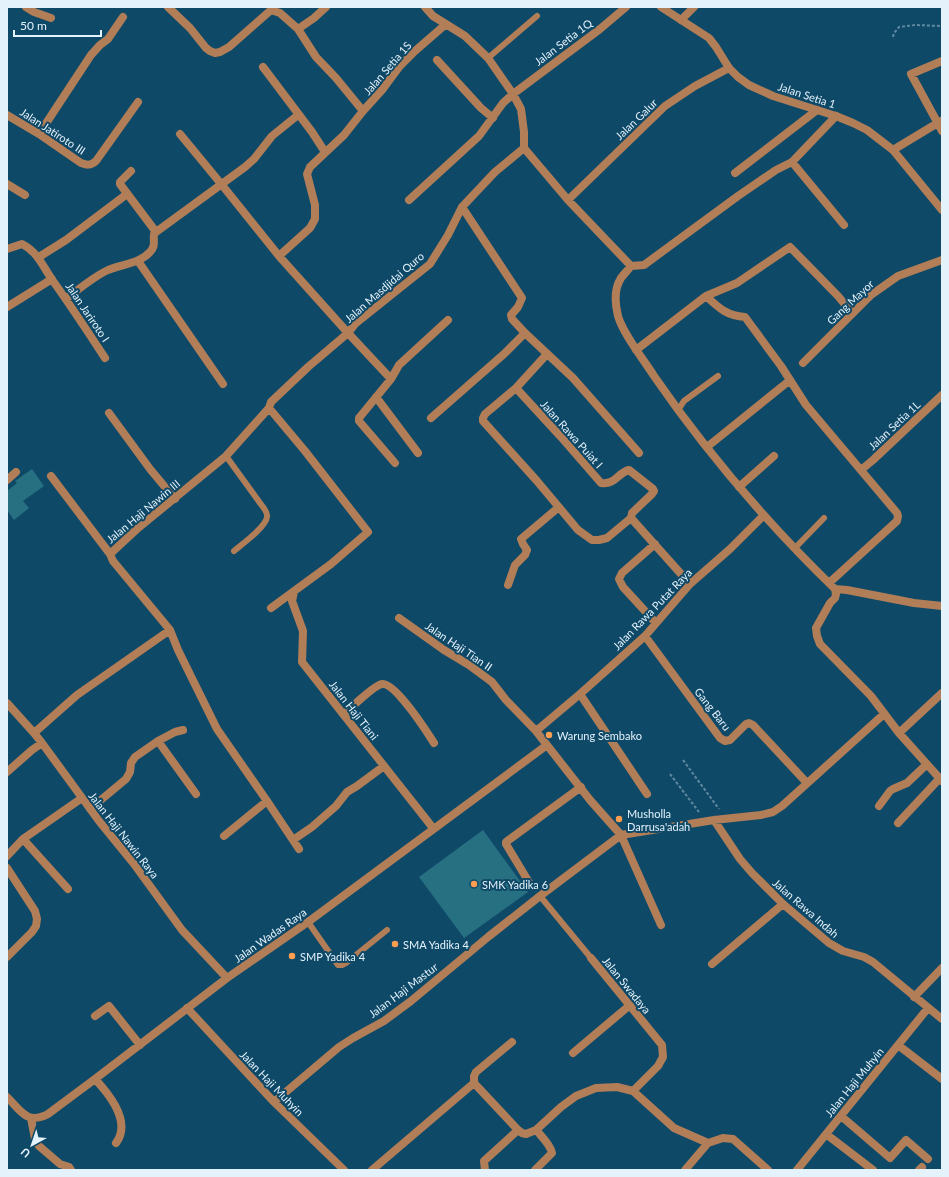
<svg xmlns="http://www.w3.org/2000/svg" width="949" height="1177" font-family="Lato,sans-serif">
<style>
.building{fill:#277082}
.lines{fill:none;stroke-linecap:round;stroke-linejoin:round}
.path{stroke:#608aa0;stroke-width:2;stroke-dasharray:3 2;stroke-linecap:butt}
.service{stroke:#b17e57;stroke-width:6}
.minor{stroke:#b17e57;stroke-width:8}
.tertiary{stroke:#b17e57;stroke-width:8}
.poi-dot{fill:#fb9e52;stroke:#0f4968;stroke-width:1.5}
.labels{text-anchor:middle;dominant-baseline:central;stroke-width:4;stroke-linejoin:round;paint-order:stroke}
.street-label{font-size:11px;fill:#e4f2fb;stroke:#0f4968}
.poi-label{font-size:11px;fill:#e4f2fb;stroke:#0f4968;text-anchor:start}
</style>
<rect width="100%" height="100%" fill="#0f4968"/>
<path class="building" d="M 32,469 L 44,486 L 23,501 L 29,508 L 14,520 L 7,510 L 7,491 L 17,483 L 15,481 Z
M 483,830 L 528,892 L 464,938 L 419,877 Z"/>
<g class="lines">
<path class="path" d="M 893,37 L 894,33 L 899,27 L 915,25 L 942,26
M 683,760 L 719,809
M 670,774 L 699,812"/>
<path class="service" d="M 488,58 L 537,16
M 678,410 L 684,401 L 718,376
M 226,456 L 260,503 C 263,507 268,512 267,517 C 266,527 241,545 234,551
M 795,548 L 824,518
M 540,896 L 591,958
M 308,922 L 338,965 L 342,965 L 346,963 L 387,930"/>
<path class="minor" d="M 26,7 L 34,12 L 51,18
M 168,7 L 190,28 L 206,48 L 210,51 L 215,53 L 220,52 L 229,47 L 271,10 L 280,13 L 298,29 L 316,57 L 336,78 L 363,111
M 425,7 L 433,16 L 465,36 L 488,58 L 513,94 L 521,109 L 524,132 L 524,148
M 681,20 L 694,7
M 298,29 L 314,18 L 326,7
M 437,60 L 481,108 L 493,118
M 942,61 L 911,74 L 942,131
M 263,67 L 312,132 L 325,152
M 7,115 L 39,134 L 81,163 C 87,165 90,166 96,161 L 138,102
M 836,116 L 792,162 L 776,170 L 738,196 L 644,265 L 631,266 C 628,270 624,274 621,278 C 614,289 615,304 618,316 C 623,334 644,360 654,376 C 707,453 768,524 835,589 L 836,594 L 835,598 L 830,603 L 816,628 L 817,636 L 820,644 L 871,696 L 899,733 L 942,781
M 39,134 L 91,55 L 100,45 L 108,39 L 123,17
M 180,134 L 222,185 L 279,256 L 348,333 L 391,379
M 524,148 L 568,200 L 631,266
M 893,150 L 941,121
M 792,162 L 844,225
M 131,171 L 120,182 L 120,184 L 156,232
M 735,173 L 817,110
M 7,184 L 25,195
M 409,200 L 479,136 L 503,103 L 513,94 L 600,29 L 626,7
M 568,200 L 665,106 L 695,86 L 729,68
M 462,207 L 522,298 L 518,307 L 511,315 L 512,319 L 525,333 L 573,378 L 639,453
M 7,249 L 22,244 C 38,252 43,267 53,281 C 71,306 88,332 105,358
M 279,256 L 310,228 L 315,219 L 315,205 L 307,174 L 310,167 L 344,135 L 363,111 L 382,90 L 399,67 L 415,51 L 446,24
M 39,257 L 66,240 L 127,194
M 138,261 L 223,384
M 706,296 C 719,308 727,316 745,317 L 781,366 L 806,405 L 897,513 L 898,516 L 897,521 L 829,583
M 66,299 C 79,289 93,277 108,270 C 122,264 139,264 150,252 C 156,246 153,241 154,234 L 156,232 L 245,167 L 254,159 L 272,136 L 298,115
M 7,307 L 52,279
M 636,350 L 706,296 L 737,283 L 790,247 L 838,296 L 852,313
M 547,354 L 516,388 L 561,437 L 601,483 C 616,485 617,473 629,470 L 653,489 L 654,491 L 652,494 L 632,513 L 631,518
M 803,363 L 871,295 L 898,276 L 942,260
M 516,388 L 485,414 L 483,418 L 483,421 L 537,481 L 578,530 L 592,540 L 599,540 L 607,538 L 631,518 L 690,584
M 376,397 L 418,453
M 269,408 L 305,451 L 368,532 L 331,564 L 271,608
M 109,413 L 150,469 L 175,499
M 431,418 L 504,354 L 525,333
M 707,447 L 789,381
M 395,463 L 359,421 L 359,418 L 391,379 L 399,365 L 448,320
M 861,470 L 873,460 L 942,395
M 51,476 L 110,554 L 113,561 L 170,630 L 178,650 L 217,729 L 267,801 L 299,849
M 7,480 L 16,472
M 739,487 L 774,456
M 655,544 L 622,573 L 619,579 L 623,587 L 656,623
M 110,554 L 137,529 L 226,456 L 269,408 L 271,402 L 308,367 L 348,333 L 355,324 L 430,264 L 448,235 L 462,207 L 495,172 L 524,148
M 508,585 L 515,565 L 525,555 L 527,550 L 523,544 L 521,539 L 559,507
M 835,589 L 847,590 L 914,603 L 942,606
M 294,592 L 292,601 L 303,631 L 302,662 L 433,828
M 399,618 L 444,650 L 469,665 L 492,682 L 506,700 L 536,731 L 590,800 L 621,835 L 661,925
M 645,636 L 720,738 L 725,741 L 730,740 L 746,724 L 749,723 L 753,725 L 807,783
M 580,694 L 647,794
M 7,703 L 34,733 L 42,743 L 99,821 L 134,864 L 182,930 L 227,978
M 344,714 C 351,708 374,685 382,684 C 395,682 427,732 434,743
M 536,731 L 580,694 L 645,636 L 690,584 L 730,549 L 764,515
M 34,733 L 77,695 L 170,630
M 899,733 L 942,693
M 158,741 L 196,794
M 7,772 L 32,750 L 42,743
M 879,806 L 890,791 L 893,789 L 907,783 L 927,764
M 90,809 L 126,779 L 130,772 L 131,763 L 135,757 L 158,741 L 175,732 L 183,730
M 714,820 L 740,859 L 752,873 L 783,904 L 829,943 L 843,951 L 864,957 L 873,962 L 942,1019
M 898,823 L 940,778
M 224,836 L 267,801
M 23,839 L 68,889
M 293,840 L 312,827 L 336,806 L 347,792 L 357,786 L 384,766
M 7,856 L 23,839 L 82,798
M 7,868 L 35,911 L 37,919 L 36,926 L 32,932 L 7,957
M 530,884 L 506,844 L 506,842 L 581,787
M 591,958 L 662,1045 L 663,1057 L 658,1066 L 633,1091
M 712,964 L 783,904
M 914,997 L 942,968
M 187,1008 L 274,1102 L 344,1170
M 95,1016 L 109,1006 L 140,1045
M 898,1045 L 942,1079
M 573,1053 L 630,1005
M 95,1079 C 110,1095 132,1122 116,1143
M 474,1083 L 518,1130 L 522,1133 L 526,1134 L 536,1130 L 561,1107 L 576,1096 L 596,1088 L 617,1087 L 633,1091 L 674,1128 L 708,1143 L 723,1138 L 733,1139 L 768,1170
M 7,1097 C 21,1111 27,1125 48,1114 L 95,1079 L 227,978 L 308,922 L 547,745
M 274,1102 L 339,1047 L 353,1038 L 384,1021 L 411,1001 L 488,937 L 540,896 L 621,835 L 714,820 L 761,815 L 773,812 L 782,806 L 884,714
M 841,1116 L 890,1158 L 906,1140 L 928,1159
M 31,1118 L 35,1139 L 39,1146 L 60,1164 L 69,1167 L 71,1170
M 826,1134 L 873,1170
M 372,1170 L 474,1083 L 474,1076 L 476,1072 L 512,1042
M 485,1170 L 484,1161 L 518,1130
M 535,1170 L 552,1153 C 550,1144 542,1137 536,1130
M 685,1170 L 708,1143
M 797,1170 L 928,1008
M 919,1170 L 922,1167"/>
<path class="tertiary" d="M 661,7 L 709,38 L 716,47 L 729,68 L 738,77 L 749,85 L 773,96 L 836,116 L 853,123 L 867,130 L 893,150 L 942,210"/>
</g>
<g class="poi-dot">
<circle cx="549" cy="735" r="4"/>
<circle cx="619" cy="819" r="4"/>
<circle cx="474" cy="884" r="4"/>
<circle cx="395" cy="944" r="4"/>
<circle cx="292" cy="956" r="4"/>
</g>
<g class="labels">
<g class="street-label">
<text transform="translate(563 42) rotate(-37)">Jalan Setia 1Q</text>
<text transform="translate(387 68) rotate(-49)">Jalan Setia 1S</text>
<text transform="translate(807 95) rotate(18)">Jalan Setia 1</text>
<text transform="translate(636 119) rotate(-44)">Jalan Galur</text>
<text transform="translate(53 131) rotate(33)">Jalan Jatiroto III</text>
<text transform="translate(384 287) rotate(-41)">Jalan Masdjidai Quro</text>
<text transform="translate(850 302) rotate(-43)">Gang Mayor</text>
<text transform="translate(88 312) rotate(56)">Jalan Jariroto I</text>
<text transform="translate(894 425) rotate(-43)">Jalan Setia 1L</text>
<text transform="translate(572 434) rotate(48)">Jalan Rawa Puiat I</text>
<text transform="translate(143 511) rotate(-40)">Jalan Haji Nawin III</text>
<text transform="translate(652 609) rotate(-46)">Jalan Rawa Putat Raya</text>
<text transform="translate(459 646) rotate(34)">Jalan Haji Tian II</text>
<text transform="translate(713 709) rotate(52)">Gang Baru</text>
<text transform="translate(354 710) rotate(52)">Jalan Haji Tiani</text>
<text transform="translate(124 835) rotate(52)">Jalan Haji Nawin Raya</text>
<text transform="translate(806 908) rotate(41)">Jalan Rawa Indah</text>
<text transform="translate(270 935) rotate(-35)">Jalan Wadas Raya</text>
<text transform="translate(627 985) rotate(51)">Jalan Swadaya</text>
<text transform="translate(403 990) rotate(-37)">Jalan Haji Mastur</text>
<text transform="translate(854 1082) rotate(-51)">Jalan Haji Muhyin</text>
<text transform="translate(272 1083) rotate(46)">Jalan Haji Muhyin</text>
</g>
<g class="poi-label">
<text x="557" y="735">Warung Sembako</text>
<text x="627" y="813">Musholla<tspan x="627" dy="13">Darrusa'adah</tspan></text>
<text x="482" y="884">SMK Yadika 6</text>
<text x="403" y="944">SMA Yadika 4</text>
<text x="300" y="956">SMP Yadika 4</text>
</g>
</g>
<rect width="949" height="1177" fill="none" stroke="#e4f2fb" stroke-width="16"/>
<g transform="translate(32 1145) rotate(220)" stroke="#0f4968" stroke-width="3" paint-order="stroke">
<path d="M0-3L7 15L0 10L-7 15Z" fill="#e4f2fb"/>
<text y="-6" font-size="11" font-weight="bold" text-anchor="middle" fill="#e4f2fb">U</text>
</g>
<path d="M14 30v6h87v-6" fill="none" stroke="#e4f2fb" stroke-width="2"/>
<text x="20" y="30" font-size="12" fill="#e4f2fb" stroke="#0f4968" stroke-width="3" paint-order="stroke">50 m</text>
</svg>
